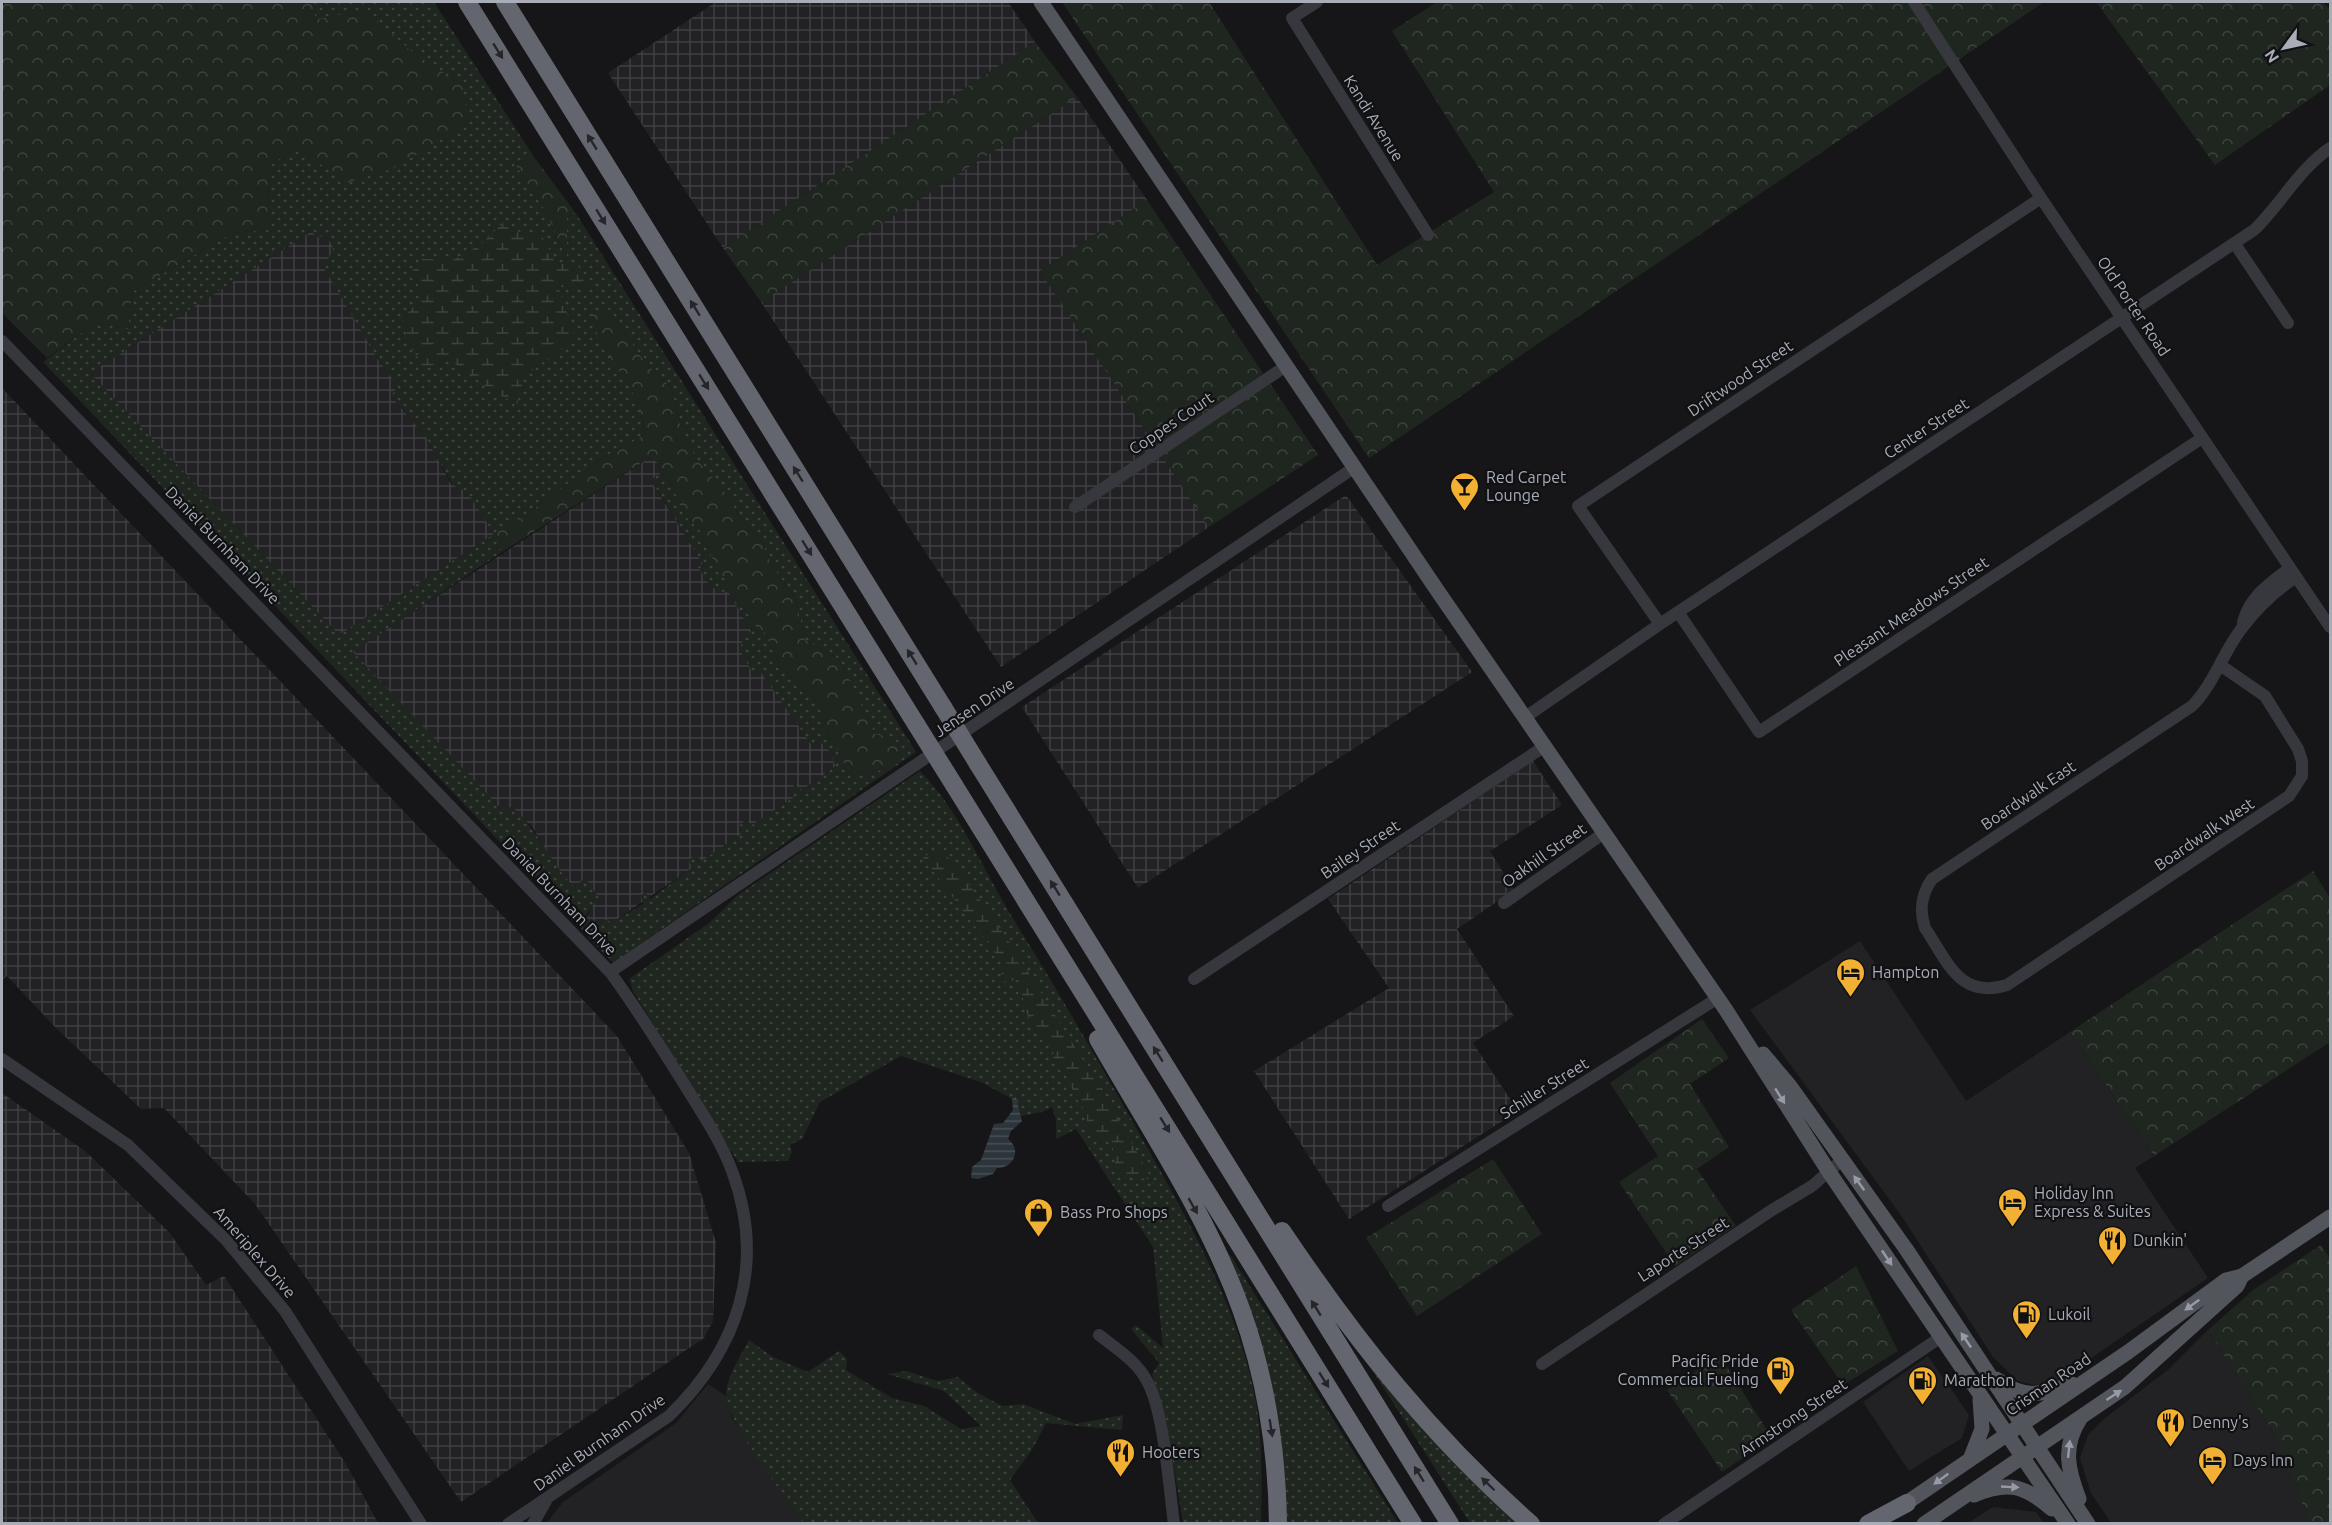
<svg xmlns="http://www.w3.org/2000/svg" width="2332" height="1525" font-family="Ubuntu,sans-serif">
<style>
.built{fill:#222225}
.industrial{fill:url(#industrial-grid)}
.grass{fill:url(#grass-dots);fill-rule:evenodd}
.forest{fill:url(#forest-crowns)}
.wetland{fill:url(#wetland-marsh)}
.water{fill:url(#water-rules)}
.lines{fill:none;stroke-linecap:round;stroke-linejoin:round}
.minor{stroke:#37383d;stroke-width:12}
.major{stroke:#53555c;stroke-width:15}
.highway{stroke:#63666e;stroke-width:18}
.highway-bridge{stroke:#63666e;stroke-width:18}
.oneway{fill:#26262a}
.oneway2{fill:#979ba6}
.labels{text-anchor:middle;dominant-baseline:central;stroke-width:4.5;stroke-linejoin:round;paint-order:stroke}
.street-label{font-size:16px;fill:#a8adb8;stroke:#111113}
.poi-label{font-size:16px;fill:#a8adb8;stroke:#111113;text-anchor:start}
</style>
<defs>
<pattern id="industrial-grid" width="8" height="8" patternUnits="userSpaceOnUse" patternTransform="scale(1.5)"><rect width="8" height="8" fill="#222225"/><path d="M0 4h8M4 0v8" fill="none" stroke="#3f3f43"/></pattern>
<pattern id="grass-dots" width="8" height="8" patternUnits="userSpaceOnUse" patternTransform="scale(1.5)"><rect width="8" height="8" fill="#1e261f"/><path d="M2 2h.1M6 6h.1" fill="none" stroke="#3c433d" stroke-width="1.8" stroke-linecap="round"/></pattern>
<pattern id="forest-crowns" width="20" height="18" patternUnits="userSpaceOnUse" patternTransform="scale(1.5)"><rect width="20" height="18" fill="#1e261f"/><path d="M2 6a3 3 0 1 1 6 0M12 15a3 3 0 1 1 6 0" fill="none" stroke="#3c433d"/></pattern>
<pattern id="wetland-marsh" width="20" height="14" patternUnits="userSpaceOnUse" patternTransform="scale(1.5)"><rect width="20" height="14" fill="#1e261f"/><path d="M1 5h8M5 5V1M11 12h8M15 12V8" fill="none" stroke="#3c433d"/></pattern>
<pattern id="water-rules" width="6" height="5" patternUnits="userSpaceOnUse" patternTransform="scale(1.5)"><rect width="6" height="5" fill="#2c353c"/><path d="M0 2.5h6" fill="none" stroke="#485056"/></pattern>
</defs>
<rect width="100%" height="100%" fill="#161618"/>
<path class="built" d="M 1860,941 L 1966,1101 L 2070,1032 L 2154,1156 L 2135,1168 L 2208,1278 L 2059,1380 L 2038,1386 L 2018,1381 L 1993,1357 L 1900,1214 L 1750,1010 Z
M 2208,1330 L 2277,1438 L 2310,1523 L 2111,1523 L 2091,1493 L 2080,1458 L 2088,1435 L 2105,1418 L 2169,1369 Z
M 1928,1356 L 1969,1415 L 1962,1438 L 1909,1471 L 1863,1402 Z
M 708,1384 L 726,1396 L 732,1418 L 803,1523 L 546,1524 L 563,1502 L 676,1423 Z
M 1993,1507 L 2036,1512 L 2044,1523 L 1968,1523 Z"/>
<path class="industrial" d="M 716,2 L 1008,2 L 1035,42 L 723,248 L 608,73 Z
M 1077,97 L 1147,200 L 1040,271 L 1209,527 L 1001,667 L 761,302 Z
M 307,223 L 326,235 L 334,248 L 331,257 L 377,358 L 398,386 L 391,396 L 426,437 L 451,484 L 468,492 L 494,534 L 339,635 L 90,373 L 309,233 Z
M 2,388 L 617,1036 L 689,1153 L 716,1243 L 713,1321 L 704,1338 L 461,1502 L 255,1204 L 164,1108 L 141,1109 L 56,1028 L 7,976 L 2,980 Z
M 649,458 L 661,464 L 661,473 L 651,481 L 703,564 L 698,567 L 723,592 L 729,592 L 751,631 L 752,673 L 760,670 L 811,744 L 820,742 L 827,747 L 833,755 L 836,766 L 802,790 L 795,785 L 790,789 L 794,797 L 752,825 L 746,820 L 740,825 L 741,834 L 702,861 L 689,859 L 692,868 L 613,922 L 603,920 L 589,938 L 578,924 L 589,913 L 592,906 L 586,878 L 574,887 L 558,870 L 533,828 L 512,807 L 502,810 L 352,652 Z
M 1346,495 L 1472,672 L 1138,888 L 1022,707 Z
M 1533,761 L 1562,805 L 1490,851 L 1514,890 L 1457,929 L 1514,1016 L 1473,1043 L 1518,1111 L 1349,1219 L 1254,1071 L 1389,988 L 1328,899 Z
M 2,1093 L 85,1151 L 169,1232 L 206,1285 L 224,1276 L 346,1464 L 378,1523 L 2,1523 Z"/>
<path class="grass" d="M 314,2 L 434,2 L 534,157 L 515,164 L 546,212 L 566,257 L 567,218 L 575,212 L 916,752 L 613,963 L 589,938 L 603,920 L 613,922 L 643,904 L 641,895 L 646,893 L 650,899 L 692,868 L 689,859 L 697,856 L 702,861 L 741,834 L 740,825 L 746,820 L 752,825 L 794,797 L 790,789 L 795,785 L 802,790 L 836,766 L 832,760 L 833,754 L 820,742 L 811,744 L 760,671 L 753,674 L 740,650 L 743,638 L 751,631 L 729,592 C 711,593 707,581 698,567 L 703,564 L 651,480 L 661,473 L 673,485 L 678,502 L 688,519 L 699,529 L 719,573 L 726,580 L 734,598 L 747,612 L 754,625 L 765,633 L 780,667 L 805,687 L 825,711 L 818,716 C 825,735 842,751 846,771 L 874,774 L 884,766 L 887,741 L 885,736 L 875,734 L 839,659 L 805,640 L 796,600 L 771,564 L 762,542 L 744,523 L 722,488 L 697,460 L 683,434 L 671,387 L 646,364 L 608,309 L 600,339 C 618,368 646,400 643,437 L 605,456 L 516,522 L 495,534 L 502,552 L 353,652 L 502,810 L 512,807 C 538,830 550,862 574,887 L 586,878 L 599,898 C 591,907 587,915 578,924 L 43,362 L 96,322 L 128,329 L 132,292 L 232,233 L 268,230 L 269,166 L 297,147 L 410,50 L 364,10 L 315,20 ZM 308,225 L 316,238 L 326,235 L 334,247 L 324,268 L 377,358 L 398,386 L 391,396 L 426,437 L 452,484 L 468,493 L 494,534 L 339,635 L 90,373 L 309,233 Z
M 920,771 C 960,811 984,872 1014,920 C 1059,992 1101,1066 1143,1140 C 1188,1220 1235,1301 1254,1392 C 1263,1436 1262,1479 1261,1523 L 1183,1523 L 1166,1420 L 1152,1374 L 1159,1363 L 1131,1329 L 1136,1325 L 1163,1348 L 1153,1247 L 1076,1129 L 1056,1139 L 1056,1120 L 1052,1107 L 1042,1112 L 1021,1116 L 1016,1097 L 1012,1099 L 983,1083 L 901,1056 L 820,1102 L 802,1139 L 790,1145 L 792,1152 L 788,1161 L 738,1162 L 633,991 L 629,979 L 709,923 L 738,895 Z
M 1227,1254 L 1231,1256 L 1398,1523 L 1284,1523 Z
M 749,1340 L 773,1357 L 808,1372 L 839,1351 L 847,1359 L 846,1370 L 892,1398 L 924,1406 L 961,1429 L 981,1426 L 944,1391 L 887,1374 L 906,1371 L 938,1381 L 958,1377 L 976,1392 L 1002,1406 L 1023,1404 L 1075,1424 L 1123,1415 L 1122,1430 L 1046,1423 L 1032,1450 L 1010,1480 L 1038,1523 L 803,1523 C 786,1498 727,1422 726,1396 C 726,1377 741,1356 749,1340 Z
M 1360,1351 L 1523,1523 L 1470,1523 Z"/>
<path class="forest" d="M 7,2 L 314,2 L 315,20 L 364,9 L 410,50 L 462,85 L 469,123 L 392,169 L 346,183 L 297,147 L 269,166 L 268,230 L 232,233 L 132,292 L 128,329 L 96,322 L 47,358 L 2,313 L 2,5 Z
M 1062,2 L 1209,2 L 1377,265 L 1494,192 L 1392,31 L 1437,2 L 2044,2 L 1369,458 Z
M 2096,2 L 2322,2 L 2330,9 L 2330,85 L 2215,165 Z
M 1035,42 L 1077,97 L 761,302 L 723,248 Z
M 534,157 L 575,212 L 567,218 L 567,259 L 546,212 L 515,164 Z
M 1147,200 L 1318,455 L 1209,527 L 1040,271 Z
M 608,309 L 646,364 L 671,387 L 683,434 L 697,460 L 722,488 L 744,523 L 762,542 L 771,564 L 796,600 L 805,640 L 839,659 L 875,734 L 885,736 L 888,741 L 899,742 L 906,753 L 874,774 L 846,771 C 842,751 825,735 818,716 L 825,711 L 805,687 L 780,667 L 765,633 L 754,625 L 747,612 L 734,598 L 726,580 L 719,573 L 699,529 L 688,519 L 678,502 L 673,485 L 661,473 L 661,464 L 649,458 L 502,552 L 494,534 L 516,522 L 605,456 L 643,436 C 646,399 616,371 600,340 C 596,332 594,322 591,313 Z
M 2313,871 L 2330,898 L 2330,1042 L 2154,1156 L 2070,1032 Z
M 1702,1019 L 1729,1058 L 1690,1084 L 1729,1147 L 1697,1169 L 1736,1226 L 1675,1266 L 1619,1182 L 1658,1156 L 1610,1083 Z
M 1493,1159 L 1542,1234 L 1417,1316 L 1366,1238 Z
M 2321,1245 L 2330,1259 L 2330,1523 L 2310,1524 L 2277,1438 L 2208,1330 L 2253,1290 Z
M 1856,1266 L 1898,1351 L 1843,1385 L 1791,1310 Z
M 1720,1356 L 1772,1438 L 1722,1472 L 1667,1390 Z"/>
<path class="wetland" d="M 505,221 L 524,236 L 538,229 L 557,263 L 577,264 L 591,288 L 575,290 L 558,286 L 576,339 L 524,376 L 517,405 L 487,387 L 447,358 L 439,364 L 423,367 C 414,349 403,338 404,317 L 422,297 L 413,270 L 422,259 L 453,260 L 480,245 Z
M 934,850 L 943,852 L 962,874 L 1012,946 L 1103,1092 L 1157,1188 L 1149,1179 L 1117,1176 L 1111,1134 L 1095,1141 L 1087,1129 L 1087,1113 L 1077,1100 L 1066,1075 L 1054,1062 L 1053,1050 L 1026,1013 L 1019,980 L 1001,982 L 1002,962 L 923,858 Z"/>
<path class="water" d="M 1016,1097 L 1022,1121 L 1011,1131 L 1008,1139 C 1022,1150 1014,1168 997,1168 L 993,1174 L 978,1179 L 971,1178 L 972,1167 L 981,1160 L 994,1124 L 1003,1123 L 1013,1110 L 1012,1099 Z"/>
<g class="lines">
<path class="minor" d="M 1317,2 L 1292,18 L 1428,235
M 1914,2 L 2041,198 L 2330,627
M 2235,244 L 2288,323
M 2,341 L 610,972 C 636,1007 658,1043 681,1079 C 699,1109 720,1138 732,1171 C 767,1265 738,1349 669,1416 L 508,1524
M 1075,507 L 1286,366
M 1678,612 L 1759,732 L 2202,438
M 2243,622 C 2250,596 2270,583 2290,568
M 1660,624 L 1578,506 L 2041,198
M 2220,665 L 2265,696 L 2298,749 L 2302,761 L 2302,776 L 2289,796 L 2007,985 C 1960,1000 1947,961 1925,928 C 1919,910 1921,895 1932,879 L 2192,706 C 2214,684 2223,652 2242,628 C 2258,607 2275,591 2296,577
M 1524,718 L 1660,624 L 2254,230 C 2281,204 2299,169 2330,148
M 1504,903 L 1604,833
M 610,972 L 1355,467
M 1194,979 L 1545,746
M 2,1059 L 128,1145 L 226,1240 L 285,1311 L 421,1524
M 1388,1206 L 1718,998
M 1099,1335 C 1117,1349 1138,1362 1148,1383 C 1164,1413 1169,1487 1174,1524
M 1542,1364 L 1772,1210 L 1812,1186 L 1842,1160
M 533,1524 L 546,1501
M 1664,1524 L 1941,1337"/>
<path class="major" d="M 1041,2 L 1437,590 L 1726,1010 L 1829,1172 L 2068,1524
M 1763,1054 L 1790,1086 L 1906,1249 L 2088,1524
M 1996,1379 C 2026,1400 2039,1395 2072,1384
M 1971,1457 L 1982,1429 L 1980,1399
M 1974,1495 C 2008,1481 2024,1485 2052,1509
M 2079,1499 C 2068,1470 2062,1447 2080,1419
M 1899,1508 L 2128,1352 L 2226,1280 L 2242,1276 L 2330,1217
M 1924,1524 L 2125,1387 L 2237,1286 L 2242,1276"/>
<path class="highway" d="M 467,2 L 916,724
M 505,2 L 943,707
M 978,764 L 1450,1524
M 954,785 L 1413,1524
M 1098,1039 C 1148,1127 1207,1214 1241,1309 C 1266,1378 1277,1450 1278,1524
M 1282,1231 C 1356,1341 1431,1436 1531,1524
M 1868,1524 L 1907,1503"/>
<path class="highway-bridge" d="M 943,707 L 978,764
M 916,724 L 954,785"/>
</g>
<defs><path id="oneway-solid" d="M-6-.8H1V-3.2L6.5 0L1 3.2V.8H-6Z" transform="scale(1.5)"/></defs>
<g class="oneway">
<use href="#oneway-solid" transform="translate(498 51) rotate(58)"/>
<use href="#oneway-solid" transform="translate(592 142) rotate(-122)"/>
<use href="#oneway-solid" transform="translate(601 217) rotate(58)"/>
<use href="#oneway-solid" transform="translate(695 308) rotate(-122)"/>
<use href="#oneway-solid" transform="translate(704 382) rotate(58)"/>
<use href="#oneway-solid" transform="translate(798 474) rotate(-122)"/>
<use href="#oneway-solid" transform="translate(807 548) rotate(58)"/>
<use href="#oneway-solid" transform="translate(912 657) rotate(-122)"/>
<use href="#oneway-solid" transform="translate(1055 888) rotate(-122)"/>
<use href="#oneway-solid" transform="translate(1158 1054) rotate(-122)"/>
<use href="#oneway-solid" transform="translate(1165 1125) rotate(58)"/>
<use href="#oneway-solid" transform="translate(1193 1206) rotate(60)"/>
<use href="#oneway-solid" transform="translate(1316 1308) rotate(-122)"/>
<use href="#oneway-solid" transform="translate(1324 1380) rotate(58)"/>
<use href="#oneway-solid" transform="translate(1271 1428) rotate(81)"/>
<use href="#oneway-solid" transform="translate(1419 1474) rotate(-122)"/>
<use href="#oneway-solid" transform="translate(1488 1484) rotate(-136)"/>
</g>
<g class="oneway2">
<use href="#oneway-solid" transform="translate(1780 1096) rotate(58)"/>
<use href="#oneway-solid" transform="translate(1859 1183) rotate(-126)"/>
<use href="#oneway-solid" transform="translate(1887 1258) rotate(56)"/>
<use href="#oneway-solid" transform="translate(2192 1305) rotate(144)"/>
<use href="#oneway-solid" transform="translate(1966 1340) rotate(-124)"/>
<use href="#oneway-solid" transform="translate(2114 1395) rotate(-33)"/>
<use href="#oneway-solid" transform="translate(2069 1449) rotate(-84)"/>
<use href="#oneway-solid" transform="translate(1941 1479) rotate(144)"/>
<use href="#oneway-solid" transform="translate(2010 1487) rotate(3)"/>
</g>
<defs>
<symbol id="bar-pin" viewBox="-11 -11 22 30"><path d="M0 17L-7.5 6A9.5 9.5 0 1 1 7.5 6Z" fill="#f2b134" stroke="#111113"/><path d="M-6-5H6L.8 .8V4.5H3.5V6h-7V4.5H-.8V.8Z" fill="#111"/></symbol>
<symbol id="hotel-pin" viewBox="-11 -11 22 30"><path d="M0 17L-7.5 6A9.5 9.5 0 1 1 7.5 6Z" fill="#f2b134" stroke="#111113"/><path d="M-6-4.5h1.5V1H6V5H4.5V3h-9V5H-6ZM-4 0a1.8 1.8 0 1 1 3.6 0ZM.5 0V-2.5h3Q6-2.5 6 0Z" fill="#111"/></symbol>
<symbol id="shop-pin" viewBox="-11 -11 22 30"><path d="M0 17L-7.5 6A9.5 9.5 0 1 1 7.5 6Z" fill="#f2b134" stroke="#111113"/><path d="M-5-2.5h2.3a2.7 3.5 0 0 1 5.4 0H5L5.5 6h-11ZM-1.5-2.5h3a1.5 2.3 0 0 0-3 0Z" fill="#111"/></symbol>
<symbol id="restaurant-pin" viewBox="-11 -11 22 30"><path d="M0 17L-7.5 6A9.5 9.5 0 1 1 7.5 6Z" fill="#f2b134" stroke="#111113"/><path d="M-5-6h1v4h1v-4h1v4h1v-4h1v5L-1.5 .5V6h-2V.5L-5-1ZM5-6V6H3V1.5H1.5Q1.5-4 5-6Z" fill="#111"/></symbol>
<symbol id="fuel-pin" viewBox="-11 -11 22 30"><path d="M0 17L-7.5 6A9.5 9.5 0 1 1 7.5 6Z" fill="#f2b134" stroke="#111113"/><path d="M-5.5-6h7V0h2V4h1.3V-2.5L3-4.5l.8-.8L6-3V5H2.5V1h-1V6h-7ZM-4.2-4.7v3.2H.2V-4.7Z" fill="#111"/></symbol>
</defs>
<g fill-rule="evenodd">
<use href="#bar-pin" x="1448" y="470" width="33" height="45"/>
<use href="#hotel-pin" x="1834" y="956" width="33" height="45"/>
<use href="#hotel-pin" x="1996" y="1186" width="33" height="45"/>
<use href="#shop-pin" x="1022" y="1196" width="33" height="45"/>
<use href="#restaurant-pin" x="2096" y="1224" width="33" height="45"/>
<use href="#fuel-pin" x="2010" y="1298" width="33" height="45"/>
<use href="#fuel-pin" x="1764" y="1354" width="33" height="45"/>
<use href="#fuel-pin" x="1906" y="1364" width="33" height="45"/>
<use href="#restaurant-pin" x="2154" y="1406" width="33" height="45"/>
<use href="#restaurant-pin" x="1104" y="1436" width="33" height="45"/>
<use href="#hotel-pin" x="2196" y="1444" width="33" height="45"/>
</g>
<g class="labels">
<g class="street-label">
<text transform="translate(1374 118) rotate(58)">Kandi Avenue</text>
<text transform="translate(2134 306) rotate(56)">Old Porter Road</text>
<text transform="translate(1740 378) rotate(-34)">Driftwood Street</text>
<text transform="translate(1171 423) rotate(-34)">Coppes Court</text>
<text transform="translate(1926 428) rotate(-33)">Center Street</text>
<text transform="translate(223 545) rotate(46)">Daniel Burnham Drive</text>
<text transform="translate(1911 611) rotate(-34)">Pleasant Meadows Street</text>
<text transform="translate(974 707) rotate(-34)">Jensen Drive</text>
<text transform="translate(2028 795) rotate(-34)">Boardwalk East</text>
<text transform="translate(2204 834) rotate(-34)">Boardwalk West</text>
<text transform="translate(1360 849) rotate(-34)">Bailey Street</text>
<text transform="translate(1544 855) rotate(-35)">Oakhill Street</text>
<text transform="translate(560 896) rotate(46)">Daniel Burnham Drive</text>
<text transform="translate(1544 1088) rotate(-32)">Schiller Street</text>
<text transform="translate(1683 1249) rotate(-33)">Laporte Street</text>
<text transform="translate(255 1252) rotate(49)">Ameriplex Drive</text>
<text transform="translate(2048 1384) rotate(-34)">Crisman Road</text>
<text transform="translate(1793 1417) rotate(-34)">Armstrong Street</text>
<text transform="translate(599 1442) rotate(-35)">Daniel Burnham Drive</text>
</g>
<g class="poi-label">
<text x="1486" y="477">Red Carpet<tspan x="1486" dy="18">Lounge</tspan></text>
<text x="1872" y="972">Hampton</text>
<text x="2034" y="1193">Holiday Inn<tspan x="2034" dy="18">Express &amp; Suites</tspan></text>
<text x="1060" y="1212">Bass Pro Shops</text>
<text x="2133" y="1240">Dunkin'</text>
<text x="2048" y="1314">Lukoil</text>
<text x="1759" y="1361" text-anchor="end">Pacific Pride<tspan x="1759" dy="18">Commercial Fueling</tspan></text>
<text x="1944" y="1380">Marathon</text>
<text x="2192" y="1422">Denny's</text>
<text x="1142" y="1452">Hooters</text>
<text x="2233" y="1460">Days Inn</text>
</g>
</g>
<rect width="2332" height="1525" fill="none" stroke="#a8adb8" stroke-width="6"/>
<g transform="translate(2284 48) rotate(237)" stroke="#111113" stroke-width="4.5" paint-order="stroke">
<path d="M0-4.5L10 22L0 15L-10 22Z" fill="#a8adb8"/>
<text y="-9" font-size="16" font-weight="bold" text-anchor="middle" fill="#a8adb8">N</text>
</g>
</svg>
